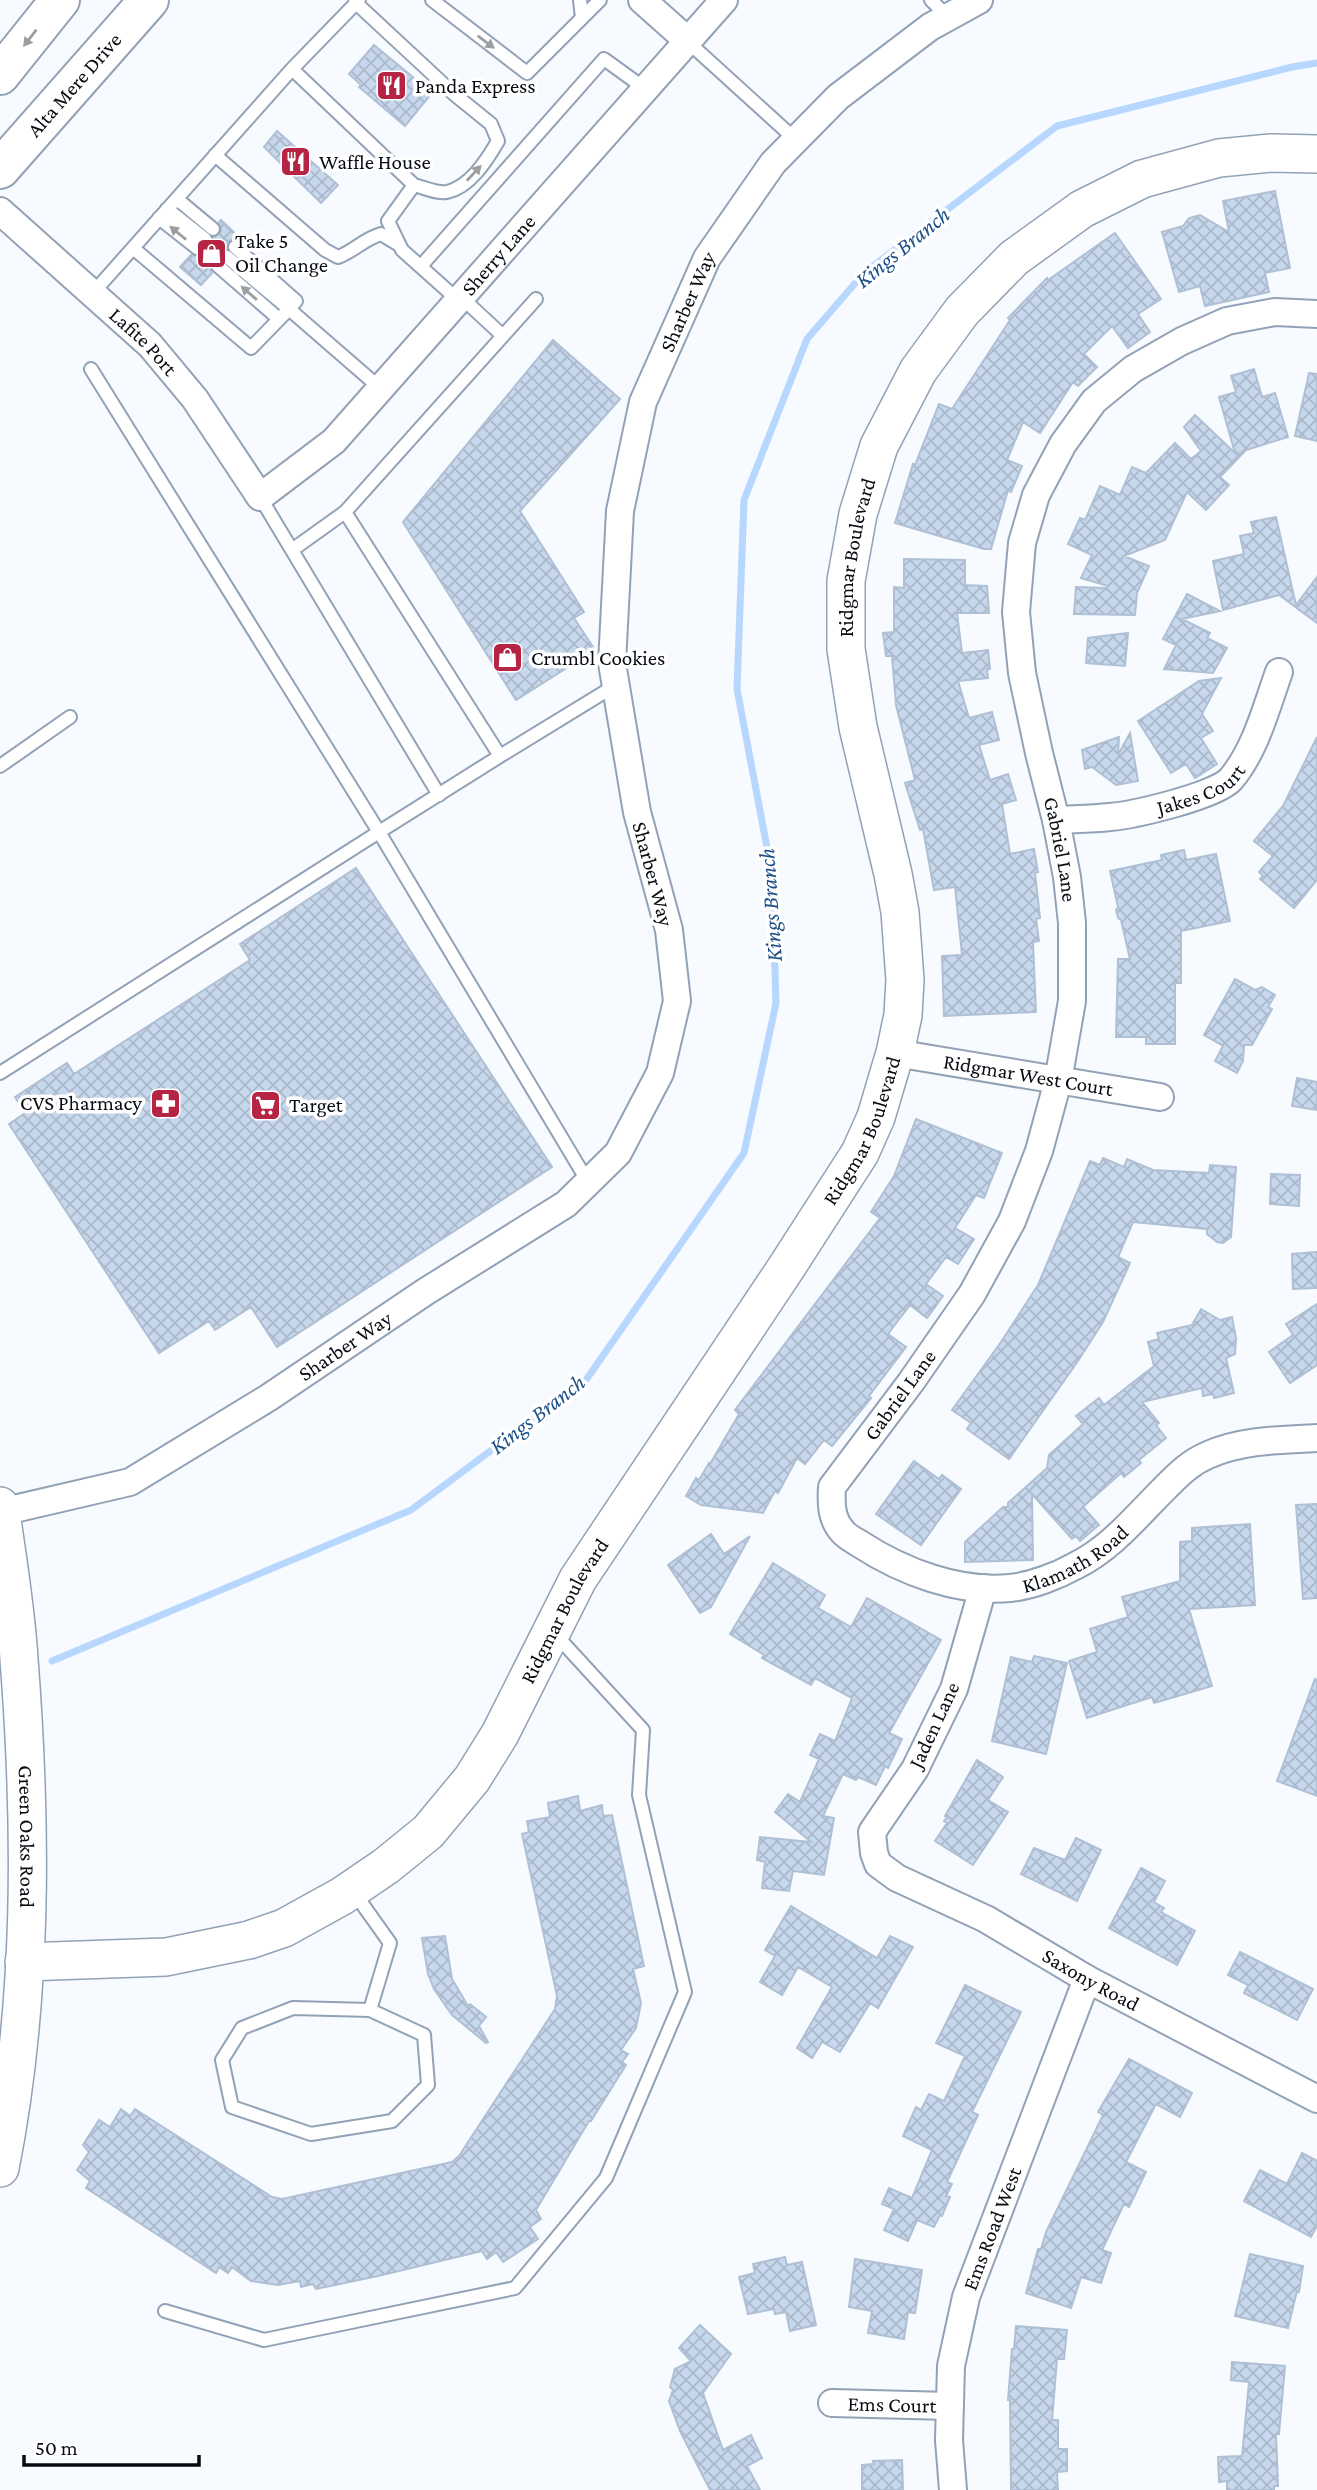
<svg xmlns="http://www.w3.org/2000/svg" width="1317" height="2490" font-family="'Crimson Pro',serif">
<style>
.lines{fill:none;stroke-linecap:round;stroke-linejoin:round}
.stream{stroke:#b7d7fe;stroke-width:7}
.building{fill:url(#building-cross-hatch);stroke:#afc0d4;stroke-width:2}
.lane-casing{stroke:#92a2b6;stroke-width:16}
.street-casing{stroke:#92a2b6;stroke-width:30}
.secondary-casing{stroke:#92a2b6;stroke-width:40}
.primary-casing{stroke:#92a2b6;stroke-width:42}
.lane{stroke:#fff;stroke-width:12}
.street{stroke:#fff;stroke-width:26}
.secondary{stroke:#fff;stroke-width:37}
.primary{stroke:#fff;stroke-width:38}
.oneway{fill:#9c9ea0}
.labels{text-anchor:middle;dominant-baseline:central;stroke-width:7;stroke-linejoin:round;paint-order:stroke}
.street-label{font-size:21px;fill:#070c12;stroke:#fff}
.poi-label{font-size:21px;fill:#070c12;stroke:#fff;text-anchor:start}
.water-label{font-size:23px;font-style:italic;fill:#1c508a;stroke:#fff}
</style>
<defs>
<pattern id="building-cross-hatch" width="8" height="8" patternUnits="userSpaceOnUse" patternTransform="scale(1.75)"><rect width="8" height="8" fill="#c7d8ed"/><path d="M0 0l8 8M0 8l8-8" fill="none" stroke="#a9b8ca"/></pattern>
</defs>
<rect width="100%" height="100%" fill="#f7fbff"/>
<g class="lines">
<path class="stream" d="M 52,1661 L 411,1510 L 586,1380 L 744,1153 L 776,1003 L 772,874 L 737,689 L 744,500 L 807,339 L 864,273 L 1057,126 L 1292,67 L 1317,63"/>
</g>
<path class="building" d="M 374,45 L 432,93 L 405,126 L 359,87 L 361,85 L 349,74 Z
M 277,131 L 338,185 L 321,203 L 264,147 Z
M 1275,191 L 1290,268 L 1265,273 L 1269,292 L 1205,306 L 1200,286 L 1179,292 L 1162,232 L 1183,226 L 1189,218 L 1200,215 L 1229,232 L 1223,201 Z
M 221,220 L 242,240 L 233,239 L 229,241 L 227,248 L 221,251 L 218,257 L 211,261 L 210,268 L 212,273 L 201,285 L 180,267 L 191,255 L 201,256 L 206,248 L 211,245 L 213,238 L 221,231 L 219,222 Z
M 1115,233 L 1161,299 L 1138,314 L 1150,332 L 1128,348 L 1112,326 L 1084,354 L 1097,367 L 1078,386 L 1073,382 L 1040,433 L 1023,422 L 1007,460 L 1022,466 L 1011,492 L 1008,490 L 991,549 L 984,549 L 895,523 L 913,464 L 915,465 L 939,404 L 952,409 L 1010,320 L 1008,318 L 1047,278 L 1048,280 Z
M 553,340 L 620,399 L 520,511 L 584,612 L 574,618 L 595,650 L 516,700 L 403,522 Z
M 1254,369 L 1262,397 L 1275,393 L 1288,437 L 1246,450 L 1220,477 L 1229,485 L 1206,510 L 1187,492 L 1165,540 L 1124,556 L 1149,566 L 1137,593 L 1135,615 L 1074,614 L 1076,587 L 1107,588 L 1108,586 L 1081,578 L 1092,555 L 1068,544 L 1080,518 L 1085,520 L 1100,486 L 1120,495 L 1132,467 L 1146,473 L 1175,443 L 1191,459 L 1201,451 L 1184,427 L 1195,415 L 1235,453 L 1219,397 L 1236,392 L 1231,376 Z
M 1309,373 L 1317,374 L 1317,441 L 1295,436 Z
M 1276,517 L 1296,605 L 1317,577 L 1317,623 L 1279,595 L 1223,610 L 1213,561 L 1244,554 L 1240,536 L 1254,533 L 1251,522 Z
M 904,559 L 965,560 L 965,585 L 987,586 L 989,613 L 957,613 L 962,653 L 988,650 L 990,669 L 987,669 L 988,678 L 958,681 L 969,718 L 992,712 L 999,740 L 979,745 L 990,780 L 1008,774 L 1016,800 L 1002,804 L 1010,854 L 1034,849 L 1038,872 L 1035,873 L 1040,918 L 1036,919 L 1039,941 L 1033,942 L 1036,1012 L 944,1016 L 942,956 L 962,955 L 955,887 L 934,890 L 923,829 L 920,830 L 905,783 L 915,780 L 896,705 L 892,656 L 886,656 L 883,633 L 894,632 L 894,587 L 904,588 Z
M 1187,594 L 1220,611 L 1182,619 L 1210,633 L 1207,638 L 1227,648 L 1213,673 L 1164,669 L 1176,645 L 1163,639 Z
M 1128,633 L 1125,666 L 1086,663 L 1088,638 Z
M 1221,678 L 1202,714 L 1213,731 L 1201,738 L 1217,764 L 1195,778 L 1186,764 L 1171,773 L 1138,721 L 1199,681 Z
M 1130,733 L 1138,781 L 1116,785 L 1092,767 L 1085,769 L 1082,750 L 1119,737 L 1118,755 Z
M 1317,737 L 1317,880 L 1294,908 L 1260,879 L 1263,876 L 1259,872 L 1273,856 L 1254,841 L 1283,806 Z
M 1184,850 L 1186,860 L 1216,854 L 1230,921 L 1181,931 L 1181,983 L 1175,983 L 1175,1044 L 1146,1044 L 1146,1037 L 1116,1037 L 1118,959 L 1130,959 L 1121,920 L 1118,918 L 1116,910 L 1118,907 L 1110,871 L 1162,860 L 1161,855 Z
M 356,868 L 552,1167 L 277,1347 L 251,1307 L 215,1330 L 209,1321 L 159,1353 L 9,1124 L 25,1113 L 15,1097 L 67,1063 L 74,1074 L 250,960 L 240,944 Z
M 1235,979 L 1255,990 L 1262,987 L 1275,995 L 1268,1007 L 1272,1009 L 1252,1045 L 1244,1045 L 1243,1061 L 1237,1073 L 1215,1061 L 1223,1046 L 1204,1035 Z
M 1297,1078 L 1317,1082 L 1317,1110 L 1292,1106 Z
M 916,1119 L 1002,1153 L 984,1198 L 976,1195 L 955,1228 L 974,1239 L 958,1264 L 946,1257 L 926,1284 L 943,1296 L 927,1318 L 910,1305 L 888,1334 L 906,1347 L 869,1396 L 871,1398 L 832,1446 L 824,1440 L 805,1464 L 797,1458 L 778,1493 L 775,1491 L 763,1513 L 701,1505 L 686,1496 L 696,1478 L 699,1480 L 709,1463 L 710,1464 L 739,1414 L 735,1410 L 880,1218 L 871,1212 L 894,1176 Z
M 1103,1158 L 1124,1167 L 1127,1159 L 1153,1170 L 1209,1173 L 1210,1165 L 1236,1167 L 1231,1237 L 1223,1243 L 1217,1242 L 1207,1234 L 1207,1229 L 1133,1222 L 1118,1257 L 1130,1263 L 1103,1322 L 1078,1361 L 1009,1459 L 967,1429 L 971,1423 L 952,1410 L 1001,1342 L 1038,1285 L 1090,1161 L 1100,1165 Z
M 1271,1174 L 1300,1175 L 1299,1206 L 1270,1204 Z
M 1317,1252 L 1317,1288 L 1293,1289 L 1292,1254 Z
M 1317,1304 L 1317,1365 L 1290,1383 L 1269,1352 L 1293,1335 L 1286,1324 Z
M 1201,1309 L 1220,1320 L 1232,1317 L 1236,1338 L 1235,1354 L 1226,1358 L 1234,1393 L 1214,1398 L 1213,1394 L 1203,1396 L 1202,1388 L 1142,1402 L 1159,1423 L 1156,1425 L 1166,1438 L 1139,1460 L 1141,1463 L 1124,1477 L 1121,1473 L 1083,1507 L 1099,1525 L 1080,1541 L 1076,1536 L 1072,1539 L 1032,1494 L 1033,1560 L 965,1562 L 965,1542 L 1003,1507 L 1008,1507 L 1008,1503 L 1047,1468 L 1049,1455 L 1083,1424 L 1076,1416 L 1099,1398 L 1104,1405 L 1154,1366 L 1148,1342 L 1159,1339 L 1157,1333 L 1192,1325 Z
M 914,1461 L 939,1479 L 942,1475 L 961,1489 L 921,1545 L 876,1514 Z
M 1317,1504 L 1317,1598 L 1303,1599 L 1296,1505 Z
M 1250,1524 L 1255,1605 L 1189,1609 L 1212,1686 L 1154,1703 L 1152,1697 L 1087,1718 L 1069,1661 L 1097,1652 L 1090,1629 L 1128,1617 L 1122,1597 L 1180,1581 L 1180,1542 L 1192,1541 L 1192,1528 Z
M 711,1534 L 724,1554 L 750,1536 L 711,1607 L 700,1613 L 668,1565 Z
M 773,1563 L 825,1595 L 818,1608 L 851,1627 L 867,1598 L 941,1640 L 889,1733 L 902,1739 L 888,1768 L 885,1766 L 876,1785 L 858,1777 L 856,1780 L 843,1774 L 823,1816 L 834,1818 L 824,1875 L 793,1871 L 789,1891 L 762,1888 L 765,1862 L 757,1860 L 760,1837 L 811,1842 L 775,1812 L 788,1794 L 800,1802 L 819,1759 L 810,1755 L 820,1734 L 835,1741 L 852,1698 L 815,1678 L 811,1685 L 762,1658 L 764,1655 L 730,1634 Z
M 1034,1656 L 1067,1663 L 1046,1754 L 992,1741 L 1011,1657 L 1032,1662 Z
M 1315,1679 L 1317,1680 L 1317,1796 L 1277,1781 Z
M 977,1760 L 1003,1777 L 988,1800 L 1008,1812 L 973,1865 L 935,1841 L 947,1823 L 944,1821 L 947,1818 L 945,1816 Z
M 578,1796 L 580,1811 L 602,1805 L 603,1816 L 612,1815 L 644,1966 L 633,1969 L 641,2003 L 636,2028 L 621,2050 L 628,2054 L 622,2062 L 626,2065 L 591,2121 L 589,2121 L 536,2210 L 541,2219 L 530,2227 L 538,2239 L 503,2262 L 496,2252 L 487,2259 L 482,2251 L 378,2276 L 316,2289 L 313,2284 L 301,2287 L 300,2281 L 278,2285 L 251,2281 L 232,2267 L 228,2273 L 219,2267 L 216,2273 L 86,2188 L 90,2181 L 77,2170 L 89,2152 L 83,2145 L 99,2120 L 110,2127 L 121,2109 L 130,2116 L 135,2109 L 272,2197 L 282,2199 L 452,2162 L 459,2156 L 555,2009 L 557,1996 L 522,1834 L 529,1832 L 527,1821 L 550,1817 L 548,1803 Z
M 1076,1838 L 1101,1850 L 1077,1901 L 1021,1874 L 1034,1848 L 1065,1860 Z
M 1141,1868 L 1165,1881 L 1154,1902 L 1164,1908 L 1161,1912 L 1195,1931 L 1177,1965 L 1109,1928 Z
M 791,1906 L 877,1958 L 890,1936 L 913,1947 L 878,2008 L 870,2003 L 840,2052 L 822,2042 L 812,2058 L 797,2048 L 832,1987 L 798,1967 L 782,1995 L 760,1982 L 775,1956 L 765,1950 Z
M 445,1936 L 452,1979 L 468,2006 L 470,2004 L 486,2017 L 479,2026 L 488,2042 L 486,2043 L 452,2015 L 434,1989 L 428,1974 L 422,1938 Z
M 1240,1952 L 1313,1989 L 1297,2020 L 1244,1993 L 1248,1985 L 1228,1975 Z
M 965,1985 L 1021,2012 L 972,2112 L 978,2115 L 947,2182 L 952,2184 L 946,2196 L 950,2197 L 942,2216 L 940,2215 L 934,2227 L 917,2220 L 908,2241 L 884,2230 L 894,2209 L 882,2204 L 889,2188 L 912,2198 L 932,2150 L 903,2136 L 916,2107 L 921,2110 L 929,2094 L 944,2101 L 965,2056 L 936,2043 Z
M 1129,2059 L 1192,2093 L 1180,2117 L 1156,2104 L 1126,2162 L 1146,2172 L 1129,2207 L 1124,2204 L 1102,2250 L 1111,2253 L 1101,2283 L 1081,2277 L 1071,2308 L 1026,2293 L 1038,2249 L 1041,2249 L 1046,2232 L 1103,2115 L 1098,2112 Z
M 1302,2153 L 1317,2161 L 1317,2226 L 1311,2237 L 1244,2201 L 1260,2170 L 1287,2184 Z
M 1250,2254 L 1303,2266 L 1299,2292 L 1297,2291 L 1288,2328 L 1235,2316 Z
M 785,2257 L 787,2265 L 802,2262 L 816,2325 L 790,2331 L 786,2312 L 775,2314 L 774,2309 L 748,2314 L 739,2277 L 755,2273 L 753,2264 Z
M 855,2259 L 922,2270 L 915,2313 L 908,2312 L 904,2339 L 868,2333 L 872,2311 L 849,2307 Z
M 700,2325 L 731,2354 L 703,2393 L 723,2450 L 751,2435 L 762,2458 L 747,2466 L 760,2490 L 710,2490 L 680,2431 L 669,2401 L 673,2390 L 670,2387 L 675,2369 L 691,2361 L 679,2348 Z
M 1016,2326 L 1067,2330 L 1064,2359 L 1057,2359 L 1052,2420 L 1058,2420 L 1058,2449 L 1067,2449 L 1067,2471 L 1057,2472 L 1058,2490 L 1011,2490 L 1010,2400 L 1008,2400 L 1012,2349 L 1014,2349 Z
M 1232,2362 L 1285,2366 L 1279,2434 L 1276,2434 L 1278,2486 L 1274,2486 L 1274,2490 L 1227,2490 L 1227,2481 L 1219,2482 L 1218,2457 L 1242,2456 L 1249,2382 L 1231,2380 Z
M 902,2460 L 903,2490 L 862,2490 L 862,2465 L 874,2464 L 873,2461 Z"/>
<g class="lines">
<defs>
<path id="lane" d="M 359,0 L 292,69 L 414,185 L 388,221 L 402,250 L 458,300
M 432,0 L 527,73 L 600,0
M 580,0 L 582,18
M 931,0 L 948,17
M 355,2 L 454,94 L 491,124 L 498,141 C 487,160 470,187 447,192 C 437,194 423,187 414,185
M 687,41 L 796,140
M 215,155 L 325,250 L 338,257 C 354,251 364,239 381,234 L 399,245
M 177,199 L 213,229
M 167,209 L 205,239
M 159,218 L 197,248
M 133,248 L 251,348 L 289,309 L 380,388
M 227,257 L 289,309 L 296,301 L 235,247
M 218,266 L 279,319
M 421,266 L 604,59 L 644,88
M 92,294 L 292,69
M 461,297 L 503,336
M 91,369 L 379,832 L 500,756 L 345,512 L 536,299
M 260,497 L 439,795
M 292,550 L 345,512
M 500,756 L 616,685
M 0,766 L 70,717
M 0,1073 L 379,832 L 588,1182
M 353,1891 L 390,1943 L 370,2010 L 293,2008 L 242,2028 L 222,2060 L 232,2107 L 311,2134 L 392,2121 L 428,2085 L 424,2035 L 370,2010
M 165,2311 L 264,2340 L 515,2288 L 606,2178 L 685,1992 L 639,1795 L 643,1730 L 555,1634"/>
<g id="street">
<path d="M 642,0 L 687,40"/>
<path id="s1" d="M 0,211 L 150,345 L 195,399 L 260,497 L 334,441 L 724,0"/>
<path id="s2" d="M 1317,314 L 1275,312 L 1227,321 L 1182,341 L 1133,369 L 1094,401 L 1063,444 L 1036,495 L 1022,543 L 1016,612 L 1022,673 L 1039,753 L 1056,820 L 1067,877 L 1072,923 L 1072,1001 L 1058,1081 L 1039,1151 L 1012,1221 L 972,1294 L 911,1382 L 832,1487 C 831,1504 831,1519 843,1532 C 847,1537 855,1541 860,1544 C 903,1572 959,1593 1010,1588 C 1031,1586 1057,1576 1075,1566 C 1110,1549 1135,1518 1163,1490 C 1177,1476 1189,1463 1208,1455 C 1242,1440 1280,1440 1317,1438"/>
<path id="s3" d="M 1056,820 C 1074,819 1092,819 1110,817 C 1134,815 1216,796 1231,779 C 1256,749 1266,708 1279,672"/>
<path id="s4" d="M 895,1053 L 1160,1097"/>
<path id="s5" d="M 1,1512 L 130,1482 L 268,1398 L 425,1292 L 566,1204 L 618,1153 L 660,1073 L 677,1001 L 669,930 L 637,812 L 612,663 L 620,511 L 643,402 L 707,258 L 773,163 L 838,97 L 930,27 L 979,0"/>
<path id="s6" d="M 983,1588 L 954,1689 L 915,1769 L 872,1832 L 874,1853 L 878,1864 L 897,1878 L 986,1919 L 1087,1979 L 1317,2099"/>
<path id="s7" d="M 832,2403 L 950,2406"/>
<path id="s8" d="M 953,2490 L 949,2440 L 951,2366 L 966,2297 L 1087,1979"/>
</g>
<g id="secondary">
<path id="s9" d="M 0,1506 C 7,1556 16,1608 19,1659 C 32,1828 33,2002 0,2168"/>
<path id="s10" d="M 24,1962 L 166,1957 L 249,1940 L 284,1928 L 342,1896 L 386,1866 L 428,1832 L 472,1779 L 500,1734 L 578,1579 L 784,1271 L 860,1153 L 876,1117 L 895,1053 L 903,1015 L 905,980 L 900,912 L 893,874 L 858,727 L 846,649 L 846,581 L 858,514 L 879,446 L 918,371 L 962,311 L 1014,258 L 1082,209 L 1142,179 L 1219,158 L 1271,153 L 1317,154"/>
</g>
<g id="primary">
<path d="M 0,75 L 60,0"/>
<path id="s11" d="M 0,169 L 149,0"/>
</g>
</defs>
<use href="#lane" class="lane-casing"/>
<use href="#street" class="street-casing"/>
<use href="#secondary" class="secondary-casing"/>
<use href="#primary" class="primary-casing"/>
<use href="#lane" class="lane"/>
<use href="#street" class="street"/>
<use href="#secondary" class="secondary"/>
<use href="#primary" class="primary"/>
</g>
<defs><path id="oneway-solid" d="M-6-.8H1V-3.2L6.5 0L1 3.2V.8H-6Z" transform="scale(1.75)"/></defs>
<g class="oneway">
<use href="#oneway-solid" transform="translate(30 38) rotate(128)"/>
<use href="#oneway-solid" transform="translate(486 42) rotate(37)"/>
<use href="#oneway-solid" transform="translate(474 173) rotate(-47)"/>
<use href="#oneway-solid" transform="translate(178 233) rotate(-141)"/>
<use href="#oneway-solid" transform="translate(249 293) rotate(-139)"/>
</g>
<defs>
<symbol id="restaurant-square" viewBox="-11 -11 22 22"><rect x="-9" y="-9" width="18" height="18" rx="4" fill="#b62443" stroke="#fff"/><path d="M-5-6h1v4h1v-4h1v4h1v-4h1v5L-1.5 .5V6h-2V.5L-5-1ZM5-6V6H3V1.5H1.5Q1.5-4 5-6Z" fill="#fff"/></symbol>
<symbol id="shop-square" viewBox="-11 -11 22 22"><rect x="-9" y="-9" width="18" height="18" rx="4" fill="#b62443" stroke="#fff"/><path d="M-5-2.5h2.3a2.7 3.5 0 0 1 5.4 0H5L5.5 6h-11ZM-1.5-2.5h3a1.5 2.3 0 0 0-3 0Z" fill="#fff"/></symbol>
<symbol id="pharmacy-square" viewBox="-11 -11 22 22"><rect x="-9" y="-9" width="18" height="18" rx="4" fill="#b62443" stroke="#fff"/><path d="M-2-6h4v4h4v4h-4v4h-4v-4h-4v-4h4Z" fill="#fff"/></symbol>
<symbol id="supermarket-square" viewBox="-11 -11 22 22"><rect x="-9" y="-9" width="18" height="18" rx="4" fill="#b62443" stroke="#fff"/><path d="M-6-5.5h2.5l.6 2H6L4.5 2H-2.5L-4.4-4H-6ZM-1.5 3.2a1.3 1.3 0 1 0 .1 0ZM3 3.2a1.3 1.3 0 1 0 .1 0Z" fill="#fff"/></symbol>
</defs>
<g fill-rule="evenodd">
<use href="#restaurant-square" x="374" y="68" width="35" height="35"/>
<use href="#restaurant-square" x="278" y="144" width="35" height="35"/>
<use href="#shop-square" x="194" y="236" width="35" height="35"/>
<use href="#shop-square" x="490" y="640" width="35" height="35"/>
<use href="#pharmacy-square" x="148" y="1086" width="35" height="35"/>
<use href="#supermarket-square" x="248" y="1088" width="35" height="35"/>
</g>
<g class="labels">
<g class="street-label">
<text stroke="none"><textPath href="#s11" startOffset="112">Alta Mere Drive</textPath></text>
<text stroke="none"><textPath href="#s1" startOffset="730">Sherry Lane</textPath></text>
<text stroke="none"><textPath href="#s5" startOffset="1605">Sharber Way</textPath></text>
<text stroke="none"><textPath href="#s1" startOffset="194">Lafite Port</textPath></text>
<text stroke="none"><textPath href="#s10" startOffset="1853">Ridgmar Boulevard</textPath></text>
<text stroke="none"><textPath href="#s3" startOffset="150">Jakes Court</textPath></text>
<text stroke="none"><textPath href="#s2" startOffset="719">Gabriel Lane</textPath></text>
<text transform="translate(653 874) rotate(75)">Sharber Way</text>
<text stroke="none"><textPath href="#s4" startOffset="135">Ridgmar West Court</textPath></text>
<text stroke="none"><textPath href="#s10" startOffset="1265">Ridgmar Boulevard</textPath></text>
<text stroke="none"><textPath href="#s5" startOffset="387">Sharber Way</textPath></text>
<text transform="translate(900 1395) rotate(-54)">Gabriel Lane</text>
<text stroke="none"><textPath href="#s2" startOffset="1722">Klamath Road</textPath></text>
<text stroke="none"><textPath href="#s10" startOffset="698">Ridgmar Boulevard</textPath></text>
<text transform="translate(934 1725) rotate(-65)">Jaden Lane</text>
<text stroke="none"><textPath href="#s9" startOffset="332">Green Oaks Road</textPath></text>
<text stroke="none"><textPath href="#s6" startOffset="546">Saxony Road</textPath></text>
<text stroke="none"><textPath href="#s8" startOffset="268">Ems Road West</textPath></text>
<text stroke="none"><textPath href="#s7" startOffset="60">Ems Court</textPath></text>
</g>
<g class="poi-label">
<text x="415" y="86">Panda Express</text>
<text x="319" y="162">Waffle House</text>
<text x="235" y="241">Take 5<tspan x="235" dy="24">Oil Change</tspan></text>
<text x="531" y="658">Crumbl Cookies</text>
<text x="142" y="1103" text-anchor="end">CVS Pharmacy</text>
<text x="289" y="1105">Target</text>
</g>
<g class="water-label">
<text transform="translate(902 247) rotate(-39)">Kings Branch</text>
<text transform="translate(770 905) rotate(-94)">Kings Branch</text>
<text transform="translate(537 1414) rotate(-38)">Kings Branch</text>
</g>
</g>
<path d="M24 2455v10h175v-10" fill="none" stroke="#070c12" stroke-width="3.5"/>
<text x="35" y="2455" font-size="21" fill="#070c12" stroke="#ffffff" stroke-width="5" paint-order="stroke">50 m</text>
</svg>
